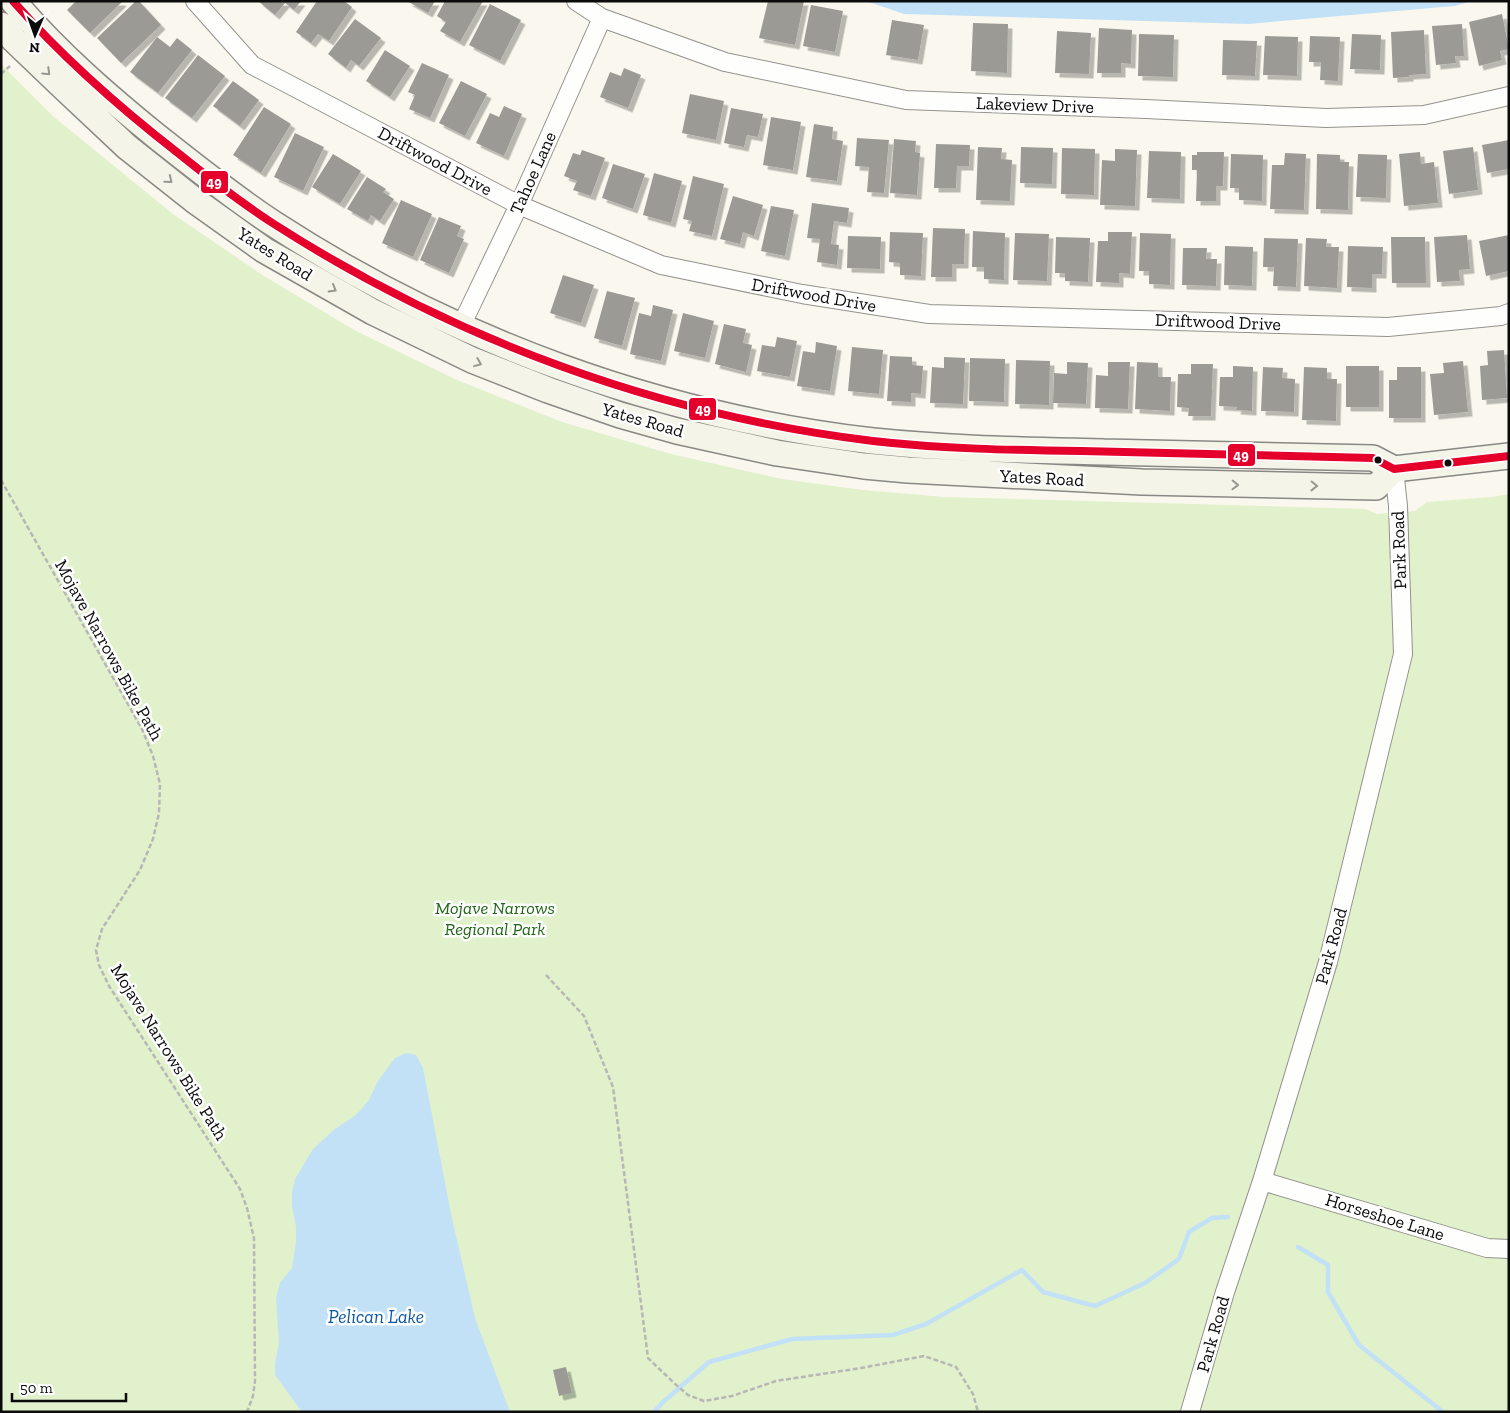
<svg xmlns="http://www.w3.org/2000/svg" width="1510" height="1413" font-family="'Zilla Slab',serif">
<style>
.green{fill:#e0f1cc}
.water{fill:#c2e1f6}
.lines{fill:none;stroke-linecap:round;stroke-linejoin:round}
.stream{stroke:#c2e1f6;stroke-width:4.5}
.building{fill:#9c9a95;filter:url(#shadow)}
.street-casing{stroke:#93928d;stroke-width:20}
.secondary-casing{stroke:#898884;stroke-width:28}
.path{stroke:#b7b7b5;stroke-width:2.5;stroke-dasharray:5 2.5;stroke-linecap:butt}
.street{stroke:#fefefc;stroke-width:18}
.secondary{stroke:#f4f4e8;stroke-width:25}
.bus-1-casing{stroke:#fff;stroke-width:11}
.bus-1{stroke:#e4002b;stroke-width:8}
.oneway{stroke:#979790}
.bus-dot{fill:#0b0b0b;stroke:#fff;stroke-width:2}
.labels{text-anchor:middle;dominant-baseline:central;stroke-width:5;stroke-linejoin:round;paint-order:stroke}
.street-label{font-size:18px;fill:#0b0b0b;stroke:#fff}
.park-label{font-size:18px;font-style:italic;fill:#236618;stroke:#fff}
.water-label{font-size:19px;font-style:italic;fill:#0d58a4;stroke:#fff}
.line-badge{stroke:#fff;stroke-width:2}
.badge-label{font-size:14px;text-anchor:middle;font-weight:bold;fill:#fff}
</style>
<defs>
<filter id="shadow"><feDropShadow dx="4.5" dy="4.5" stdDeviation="0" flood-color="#0004"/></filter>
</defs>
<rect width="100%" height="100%" fill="#faf8ee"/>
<path class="green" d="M 1,64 L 54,117 L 173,214 L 264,276 L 356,331 L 457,380 L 562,422 L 671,454 L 782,479 L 863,490 L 944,497 L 1366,509 L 1377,514 L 1415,511 L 1427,502 L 1491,497 L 1509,494 L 1509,1412 L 1,1412 Z"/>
<path class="water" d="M 866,1 L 1471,1 L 1455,6 L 1248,24 L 904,14 Z
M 406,1053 L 416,1055 L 423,1068 L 451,1214 L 475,1318 L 510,1412 L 302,1412 L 275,1375 L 275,1363 L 279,1343 L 276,1298 L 280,1283 L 292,1268 L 296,1242 L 296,1227 L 292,1206 L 292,1192 L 295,1179 L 313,1149 L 335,1129 L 356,1115 L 369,1100 L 378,1081 L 395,1058 Z"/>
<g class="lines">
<path class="stream" d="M 1298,1247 L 1328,1265 L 1328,1292 L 1359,1345 L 1443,1412
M 654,1412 L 662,1403 L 709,1362 L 792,1339 L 893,1335 L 926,1324 L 1022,1270 L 1043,1292 L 1095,1306 L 1145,1283 L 1179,1259 L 1189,1232 L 1212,1218 L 1228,1217"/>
</g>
<path class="building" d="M 76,1 L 121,1 L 122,2 L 90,33 L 67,10 Z
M 136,1 L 139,1 L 161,25 L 121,63 L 97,38 Z
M 258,1 L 301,1 L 294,10 L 285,3 L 275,15 Z
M 317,1 L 344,1 L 352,7 L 329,41 L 318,34 L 311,43 L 296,32 Z
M 407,1 L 435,1 L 428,13 Z
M 445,1 L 483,1 L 460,42 L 440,31 L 446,22 L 437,16 Z
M 768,1 L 804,1 L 795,45 L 759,38 Z
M 490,4 L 521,20 L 500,61 L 469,45 Z
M 811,5 L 843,11 L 835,52 L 803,46 Z
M 1502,14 L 1509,49 L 1500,51 L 1502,60 L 1479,66 L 1469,22 Z
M 355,19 L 381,38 L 359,66 L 351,60 L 346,68 L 328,54 Z
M 892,20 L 924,25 L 918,60 L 886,55 Z
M 973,23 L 1008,24 L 1007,73 L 971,71 Z
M 1462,24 L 1464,56 L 1455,56 L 1456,63 L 1436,65 L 1432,26 Z
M 1099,28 L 1132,30 L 1131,64 L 1121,63 L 1121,73 L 1097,73 Z
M 1424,30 L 1426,74 L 1409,75 L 1409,77 L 1393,78 L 1391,32 Z
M 1057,31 L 1091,33 L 1089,74 L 1055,73 Z
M 1139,34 L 1174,35 L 1173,77 L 1138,76 Z
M 1352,34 L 1381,35 L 1380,70 L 1350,69 Z
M 1265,36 L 1298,37 L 1297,76 L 1263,75 Z
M 1310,36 L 1340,37 L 1338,81 L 1320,80 L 1321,62 L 1309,62 Z
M 157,37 L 170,47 L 177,38 L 192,50 L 158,93 L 130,72 Z
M 1223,40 L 1257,41 L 1255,76 L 1222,75 Z
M 385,50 L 410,66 L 390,97 L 366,81 Z
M 198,55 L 225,76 L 192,118 L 165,98 Z
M 422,63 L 449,75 L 430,118 L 409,109 L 415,95 L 408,92 Z
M 624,68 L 641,75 L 628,108 L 600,97 L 610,72 L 621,76 Z
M 233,81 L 259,100 L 240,126 L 213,106 Z
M 461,81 L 487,94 L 465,136 L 439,123 Z
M 690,94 L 724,101 L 716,140 L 682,133 Z
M 504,106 L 522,114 L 504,156 L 476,143 L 490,113 L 499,117 Z
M 264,107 L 291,124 L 261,173 L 233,155 Z
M 731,108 L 763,114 L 758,137 L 747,135 L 744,147 L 724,143 Z
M 771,117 L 801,122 L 793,170 L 763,165 Z
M 814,124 L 833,127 L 832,139 L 843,141 L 837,181 L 806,177 Z
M 295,133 L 324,147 L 303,191 L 274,177 Z
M 857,138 L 889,140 L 884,193 L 867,192 L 869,167 L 855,166 Z
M 894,139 L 916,141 L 915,152 L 920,153 L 917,195 L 890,193 Z
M 1509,140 L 1509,169 L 1487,173 L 1482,145 Z
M 936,144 L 970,145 L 969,166 L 957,166 L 956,188 L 934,188 Z
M 978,147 L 1002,148 L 1001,159 L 1012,160 L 1010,201 L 976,200 Z
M 1021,147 L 1053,148 L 1052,184 L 1020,183 Z
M 1473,147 L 1478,190 L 1449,194 L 1443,151 Z
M 1062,148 L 1095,149 L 1094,195 L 1061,194 Z
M 1115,149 L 1137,150 L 1135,206 L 1100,205 L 1102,160 L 1115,161 Z
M 582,150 L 605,158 L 591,196 L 573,190 L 577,181 L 564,176 L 573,153 L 580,155 Z
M 1149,151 L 1181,152 L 1180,199 L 1147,198 Z
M 1197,152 L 1224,152 L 1223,186 L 1216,186 L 1216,201 L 1196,201 L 1197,170 L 1192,170 L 1192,155 L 1197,155 Z
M 1420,152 L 1421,164 L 1434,162 L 1438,203 L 1404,206 L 1399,154 Z
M 1285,153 L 1306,154 L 1304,210 L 1270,209 L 1272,165 L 1284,165 Z
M 333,154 L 361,171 L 340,204 L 312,187 Z
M 1231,154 L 1263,155 L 1262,201 L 1239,200 L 1239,188 L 1230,188 Z
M 1317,154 L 1340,155 L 1340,162 L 1349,162 L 1348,210 L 1316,209 Z
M 1358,154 L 1387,155 L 1386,198 L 1356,197 Z
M 613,164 L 645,174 L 633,209 L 602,198 Z
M 654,173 L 682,181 L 671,223 L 643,215 Z
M 693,176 L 724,184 L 712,236 L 689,231 L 692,221 L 683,219 Z
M 367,177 L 386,189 L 383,192 L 394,199 L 380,221 L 371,215 L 368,221 L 347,209 Z
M 733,196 L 763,205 L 754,236 L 743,232 L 740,244 L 720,239 Z
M 401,200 L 432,214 L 413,257 L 382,243 Z
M 812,203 L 849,208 L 847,223 L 834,221 L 831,244 L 839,245 L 837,265 L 817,262 L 820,239 L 807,238 Z
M 771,206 L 794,210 L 785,256 L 761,251 Z
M 439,217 L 461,226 L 457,236 L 464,239 L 449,273 L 420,260 Z
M 933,228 L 965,229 L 964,264 L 952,264 L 952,277 L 931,277 Z
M 973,231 L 1005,233 L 1004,280 L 984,279 L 984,267 L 972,267 Z
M 890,232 L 923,233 L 921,276 L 900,275 L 900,263 L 889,262 Z
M 1108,232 L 1132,232 L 1130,274 L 1119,273 L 1119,283 L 1096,282 L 1098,241 L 1108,241 Z
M 1015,233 L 1049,234 L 1047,281 L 1013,280 Z
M 1140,233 L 1171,234 L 1170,285 L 1149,284 L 1149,271 L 1139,271 Z
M 1467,235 L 1470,269 L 1459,270 L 1460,281 L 1437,282 L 1434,237 Z
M 1509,235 L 1509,271 L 1486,276 L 1479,241 Z
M 848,236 L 881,237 L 880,269 L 847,268 Z
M 1056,237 L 1090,238 L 1088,282 L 1065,281 L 1065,273 L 1055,273 Z
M 1391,237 L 1425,237 L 1426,283 L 1392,283 Z
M 1264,238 L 1298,239 L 1296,287 L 1273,286 L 1274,267 L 1263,267 Z
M 1306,238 L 1327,239 L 1326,247 L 1339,247 L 1337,288 L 1304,286 Z
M 1225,246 L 1253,247 L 1252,286 L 1224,285 Z
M 1348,246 L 1383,247 L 1382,274 L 1372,274 L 1372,288 L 1347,287 Z
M 1183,248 L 1207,248 L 1206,259 L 1217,259 L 1216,286 L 1182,285 Z
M 563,275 L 594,285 L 581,323 L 550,313 Z
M 607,291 L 635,298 L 622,346 L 594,338 Z
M 653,305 L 673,310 L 661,361 L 630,354 L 639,313 L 651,316 Z
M 683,313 L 714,321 L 705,358 L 674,351 Z
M 724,324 L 746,329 L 743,343 L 752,345 L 746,372 L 715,364 Z
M 777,337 L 797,341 L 790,377 L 757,371 L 762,345 L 775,347 Z
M 816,342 L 837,346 L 830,391 L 797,386 L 803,351 L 815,353 Z
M 852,347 L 883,350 L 879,394 L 848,391 Z
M 1504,350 L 1507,398 L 1482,400 L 1480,366 L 1488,365 L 1487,351 Z
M 890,356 L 912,357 L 912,365 L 923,366 L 921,394 L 911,393 L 911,402 L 887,401 Z
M 944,357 L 965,358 L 963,404 L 930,403 L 932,367 L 944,368 Z
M 970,358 L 1005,359 L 1004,402 L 969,401 Z
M 1016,360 L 1050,361 L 1049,405 L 1015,404 Z
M 1463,361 L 1468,412 L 1434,415 L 1430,374 L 1444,373 L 1443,363 Z
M 1067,362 L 1088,363 L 1086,404 L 1053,403 L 1054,373 L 1067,374 Z
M 1108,362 L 1130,362 L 1128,409 L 1095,408 L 1096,375 L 1108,376 Z
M 1137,362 L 1158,363 L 1158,377 L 1171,377 L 1170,411 L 1135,409 Z
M 1191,364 L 1213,364 L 1211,416 L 1188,416 L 1189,408 L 1177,407 L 1178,374 L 1191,374 Z
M 1233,366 L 1253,367 L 1252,411 L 1236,410 L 1237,407 L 1219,406 L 1220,377 L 1233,377 Z
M 1346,366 L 1379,366 L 1379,407 L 1346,407 Z
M 1263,367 L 1283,368 L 1282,378 L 1295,379 L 1294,412 L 1261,411 Z
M 1304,367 L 1327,368 L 1327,379 L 1337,379 L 1336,421 L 1302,420 Z
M 1397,367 L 1421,367 L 1421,418 L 1389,418 L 1389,380 L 1397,380 Z
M 566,1367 L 572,1393 L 559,1396 L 553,1370 Z"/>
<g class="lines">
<defs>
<path id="street" d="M 195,1 L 252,65 L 519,205 L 661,265 L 802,294 L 929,314 L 1388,327 L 1501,316 L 1509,313
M 576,1 L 602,18 L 725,62 L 906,100 L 1146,109 L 1326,118 L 1424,115 L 1509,96
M 461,326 L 519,205 L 602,18
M 1262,1181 L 1487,1248 L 1509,1249
M 1190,1412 L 1225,1292 L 1262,1181 L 1328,962 L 1403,654 L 1398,506 L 1394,469"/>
<path id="secondary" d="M 13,1 C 56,52 108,97 160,139 C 197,168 234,198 274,224 C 454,341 659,416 873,441 C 950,449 1027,450 1104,452 C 1194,454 1284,456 1373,458 L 1394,469 L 1509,456
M 1,25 L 14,40 L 61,85 L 127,147 L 194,200 L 264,250 L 373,312 L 472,360 L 548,390 L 620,415 L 677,431 L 777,453 L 864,466 L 908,470 L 1142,482 L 1376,487 L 1394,469"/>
</defs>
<use href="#street" class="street-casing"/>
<use href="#secondary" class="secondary-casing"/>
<path class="path" d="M 1,74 L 10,66
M 1,480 L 142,729 L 153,756 L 160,784 L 159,813 L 153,839 L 140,870 L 102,929 L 96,950 L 99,965 L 109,986 L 240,1189 L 247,1208 L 254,1238 L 255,1381 L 253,1396 L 247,1412
M 546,975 L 584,1016 L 613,1087 L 648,1358 L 674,1383 L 688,1395 L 704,1401 L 732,1396 L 776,1381 L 861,1368 L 924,1356 L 956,1367 L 973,1394 L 978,1412"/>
<use href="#street" class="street"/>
<use href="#secondary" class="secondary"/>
<defs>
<path id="bus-1" d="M 13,1 C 63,58 119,107 178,153 C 209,178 240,202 274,224 C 455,340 659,415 873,441 C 942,449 1012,450 1082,451 C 1179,454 1276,456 1373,458 L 1394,469 L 1509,456"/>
</defs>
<use href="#bus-1" class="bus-1-casing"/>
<use href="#bus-1" class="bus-1"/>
</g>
<defs><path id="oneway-chevron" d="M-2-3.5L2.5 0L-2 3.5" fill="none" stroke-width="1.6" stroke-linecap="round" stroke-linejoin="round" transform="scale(1.25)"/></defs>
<g class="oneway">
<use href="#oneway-chevron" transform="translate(47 72) rotate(44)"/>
<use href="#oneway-chevron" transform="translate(169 180) rotate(39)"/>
<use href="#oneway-chevron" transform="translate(333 289) rotate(30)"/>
<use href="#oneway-chevron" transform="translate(478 363) rotate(22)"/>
<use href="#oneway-chevron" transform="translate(1235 485) rotate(2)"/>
<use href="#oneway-chevron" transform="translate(1314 486) rotate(1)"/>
</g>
<g class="bus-dot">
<circle cx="1378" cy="460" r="4.5"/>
<circle cx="1448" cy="463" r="4.5"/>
</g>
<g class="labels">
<g class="street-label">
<text transform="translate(1035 105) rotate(2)">Lakeview Drive</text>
<text transform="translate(435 161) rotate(28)">Driftwood Drive</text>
<text transform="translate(533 173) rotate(-66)">Tahoe Lane</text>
<text transform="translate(275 254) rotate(32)">Yates Road</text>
<text transform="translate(814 295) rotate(10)">Driftwood Drive</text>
<text transform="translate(1218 322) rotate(2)">Driftwood Drive</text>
<text transform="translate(643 420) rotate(16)">Yates Road</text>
<text transform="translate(1042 478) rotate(3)">Yates Road</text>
<text transform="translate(1399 550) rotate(-92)">Park Road</text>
<text transform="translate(109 650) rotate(61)">Mojave Narrows Bike Path</text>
<text transform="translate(1331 946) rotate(-75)">Park Road</text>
<text transform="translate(169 1052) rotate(58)">Mojave Narrows Bike Path</text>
<text transform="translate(1385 1217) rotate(17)">Horseshoe Lane</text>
<text transform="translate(1213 1334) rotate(-74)">Park Road</text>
</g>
<g class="park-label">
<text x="495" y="908">Mojave Narrows<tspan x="495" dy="21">Regional Park</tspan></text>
</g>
<g class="water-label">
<text x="376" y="1316">Pelican Lake</text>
</g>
</g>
<g class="line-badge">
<rect x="200" y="170" width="29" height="24" rx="5" fill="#e4002b"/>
<rect x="688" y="397" width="29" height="24" rx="5" fill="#e4002b"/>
<rect x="1227" y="443" width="29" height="24" rx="5" fill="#e4002b"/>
</g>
<g class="badge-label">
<text x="214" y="187">49</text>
<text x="703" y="414">49</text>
<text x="1241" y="460">49</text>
</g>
<rect width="1510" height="1413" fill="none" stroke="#0b0b0b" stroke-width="5"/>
<g transform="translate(35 35) rotate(182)" stroke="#ffffff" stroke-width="4" paint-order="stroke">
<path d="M0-4L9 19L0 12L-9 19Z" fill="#0b0b0b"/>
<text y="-8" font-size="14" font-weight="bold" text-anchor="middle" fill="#0b0b0b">N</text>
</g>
<path d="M12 1393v8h114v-8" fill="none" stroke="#0b0b0b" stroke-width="2.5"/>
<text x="20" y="1393" font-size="15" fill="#0b0b0b" stroke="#ffffff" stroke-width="4" paint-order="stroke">50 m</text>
</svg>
